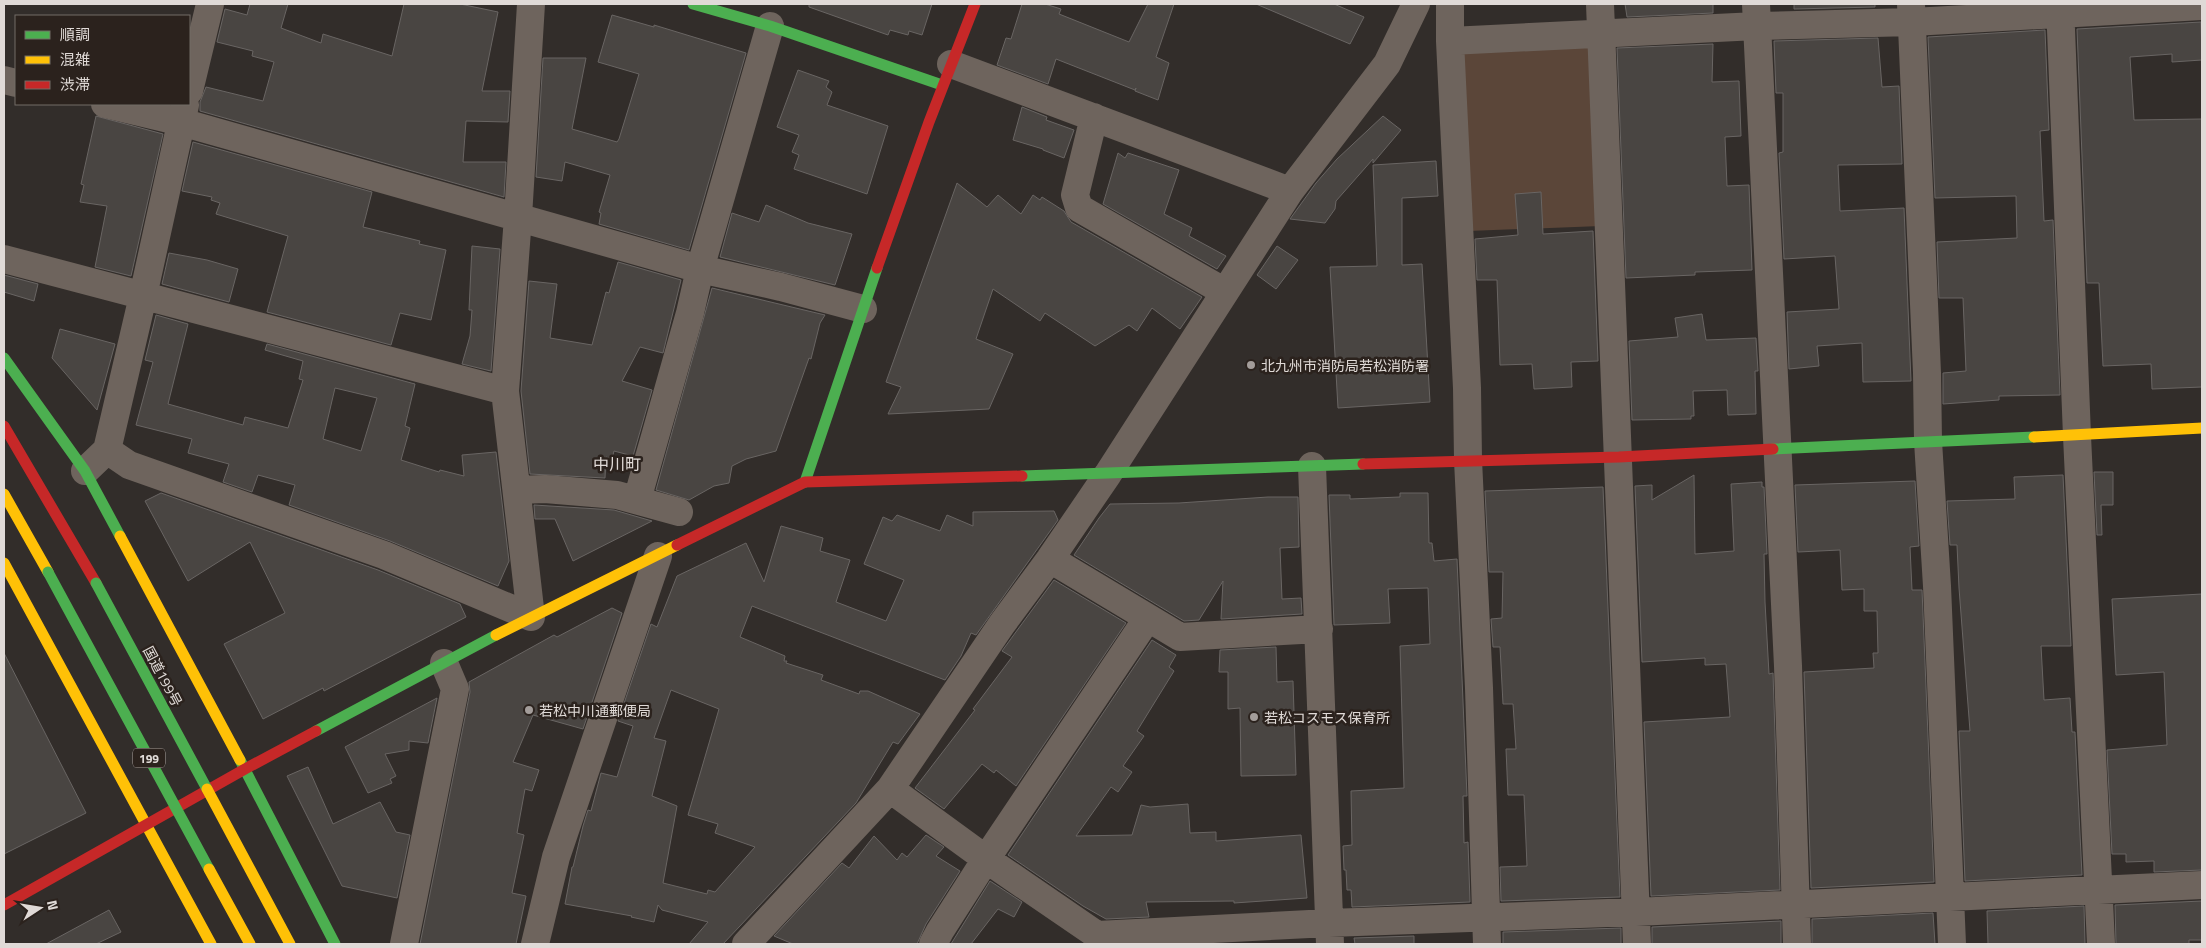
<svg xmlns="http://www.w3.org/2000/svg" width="2206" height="948" font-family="'Titillium Web','Noto Sans JP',sans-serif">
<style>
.green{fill:#5b4639}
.building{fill:#494542;stroke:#696563;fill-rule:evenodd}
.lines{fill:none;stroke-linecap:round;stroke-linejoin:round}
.street{stroke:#6e645d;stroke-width:28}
.fast{stroke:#4caf50;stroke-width:11}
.slow{stroke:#ffc107;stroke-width:11}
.jam{stroke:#c62828;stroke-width:11}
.fast-bridge{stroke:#4caf50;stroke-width:11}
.slow-bridge{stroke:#ffc107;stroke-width:11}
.poi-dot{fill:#a39d9a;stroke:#2b221d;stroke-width:2}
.labels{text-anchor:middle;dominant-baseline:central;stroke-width:5;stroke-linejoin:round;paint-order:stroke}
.shield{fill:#2b221d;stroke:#aaa39f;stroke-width:1}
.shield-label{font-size:12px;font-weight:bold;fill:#e0dad7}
.poi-label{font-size:14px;fill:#e0dad7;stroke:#2b221d;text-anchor:start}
.street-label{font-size:14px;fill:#e0dad7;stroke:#2b221d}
.quarter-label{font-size:16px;fill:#e0dad7;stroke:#2b221d}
</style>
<rect width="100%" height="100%" fill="#322d2a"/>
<path class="green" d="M 1593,45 L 1601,226 L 1468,231 L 1461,52 Z"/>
<path class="building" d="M 250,4 L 288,4 L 281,28 L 321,43 L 323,34 L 392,56 L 404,4 L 460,4 L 498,12 L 482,91 L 510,91 L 508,122 L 466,121 L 463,162 L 506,162 L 504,197 L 200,111 L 200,102 L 206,87 L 263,101 L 274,62 L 252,56 L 253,51 L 217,42 L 225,9 L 247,15 Z
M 809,4 L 932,4 L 922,35 L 909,31 L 908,35 L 890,30 L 888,35 L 809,7 Z
M 1022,4 L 1045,4 L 1061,9 L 1059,14 L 1129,42 L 1148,4 L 1174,4 L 1156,57 L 1169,63 L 1158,100 L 1135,91 L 1136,88 L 1135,90 L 1056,59 L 1048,84 L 997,65 L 1006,38 L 1011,39 Z
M 1256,4 L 1334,4 L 1364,17 L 1350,44 Z
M 1625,4 L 1713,4 L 1713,13 L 1627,17 Z
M 1794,4 L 1875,4 L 1875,7 L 1794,9 Z
M 612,15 L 654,27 L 654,25 L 746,53 L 689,250 L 599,224 L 601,213 L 599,212 L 610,175 L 565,162 L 562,181 L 536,177 L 543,58 L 586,58 L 572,129 L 617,142 L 619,139 L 639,74 L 598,62 Z
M 2201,22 L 2202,60 L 2172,62 L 2172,54 L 2130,57 L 2134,120 L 2202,119 L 2202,387 L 2152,389 L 2151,364 L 2103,366 L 2099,283 L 2087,283 L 2077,29 Z
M 2045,30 L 2049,130 L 2040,131 L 2044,221 L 2053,220 L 2060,395 L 1999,396 L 1999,400 L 1943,404 L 1943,373 L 1966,371 L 1963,298 L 1939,298 L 1937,242 L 2017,238 L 2016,196 L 1935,198 L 1928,37 Z
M 1878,38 L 1882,87 L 1899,86 L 1902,164 L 1838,165 L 1840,211 L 1904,208 L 1911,381 L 1863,382 L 1862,343 L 1817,346 L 1819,366 L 1789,369 L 1787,312 L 1839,309 L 1835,256 L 1784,259 L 1779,153 L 1783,152 L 1783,93 L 1776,93 L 1774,41 Z
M 1713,44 L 1712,82 L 1739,81 L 1741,136 L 1725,137 L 1727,186 L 1749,185 L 1752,270 L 1695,272 L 1695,275 L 1626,278 L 1617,48 Z
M 798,70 L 829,81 L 826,87 L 832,92 L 827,105 L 888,126 L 867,194 L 794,169 L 799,155 L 792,152 L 799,135 L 777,127 Z
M 1022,107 L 1047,117 L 1046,120 L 1074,130 L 1064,158 L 1043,150 L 1043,149 L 1013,140 Z
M 96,116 L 163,134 L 131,276 L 95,267 L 107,206 L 80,202 L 84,185 L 81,184 Z
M 1383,116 L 1401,130 L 1373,163 L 1373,159 L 1336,201 L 1335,209 L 1325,223 L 1290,219 L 1316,183 L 1337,159 Z
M 193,142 L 372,192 L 363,227 L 420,241 L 419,244 L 446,250 L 431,320 L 400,313 L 391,345 L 267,312 L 288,236 L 216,214 L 220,203 L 211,200 L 212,197 L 182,191 Z
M 1118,153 L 1125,158 L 1128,153 L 1179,170 L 1164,214 L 1192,228 L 1189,236 L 1226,256 L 1217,269 L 1103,204 Z
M 1436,161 L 1438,196 L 1402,198 L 1402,265 L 1422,264 L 1430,402 L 1338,408 L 1330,267 L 1377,266 L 1373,165 Z
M 957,183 L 987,207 L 998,195 L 1021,214 L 1033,195 L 1040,200 L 1042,197 L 1064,211 L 1071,222 L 1202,297 L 1180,329 L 1152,308 L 1137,331 L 1129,325 L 1095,346 L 1045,313 L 1040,321 L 993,289 L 976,339 L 1013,354 L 989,409 L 888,414 L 901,387 L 886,382 Z
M 1541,192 L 1543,234 L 1593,231 L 1598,361 L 1571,362 L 1572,387 L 1534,389 L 1532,364 L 1500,365 L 1497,280 L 1477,280 L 1475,239 L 1518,235 L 1515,194 Z
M 766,205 L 808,223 L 852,234 L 835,285 L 720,257 L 732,213 L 759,222 Z
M 472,246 L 500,249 L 491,371 L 462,364 L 470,336 L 472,310 L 469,310 Z
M 1277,246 L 1298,260 L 1276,289 L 1257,275 Z
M 169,253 L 207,260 L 238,269 L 229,302 L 162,284 Z
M 618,262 L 681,280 L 663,353 L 640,347 L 622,381 L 652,390 L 633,456 L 614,451 L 612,459 L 606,457 L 605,478 L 530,474 L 521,391 L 529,281 L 557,284 L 550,338 L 592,345 L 606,292 L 609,293 Z
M 4,275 L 38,284 L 34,301 L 4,292 Z
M 712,288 L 825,315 L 820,323 L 811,359 L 809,358 L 776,451 L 746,459 L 732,466 L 729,483 L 714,486 L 689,500 L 656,490 Z
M 1702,314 L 1706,340 L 1756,338 L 1758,371 L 1755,371 L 1756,414 L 1728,415 L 1727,390 L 1693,391 L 1694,416 L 1691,416 L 1691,419 L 1632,420 L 1629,341 L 1678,337 L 1675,318 Z
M 156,315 L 188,324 L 168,404 L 243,425 L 245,417 L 288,428 L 303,380 L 299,379 L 303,361 L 265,350 L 267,344 L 415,384 L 405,426 L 410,428 L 401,460 L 439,472 L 440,470 L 464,476 L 462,455 L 496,452 L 509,561 L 498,586 L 390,541 L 289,505 L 295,485 L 258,475 L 252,492 L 223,482 L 229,464 L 188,453 L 192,439 L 136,425 L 153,362 L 145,360 ZM 335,388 L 377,398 L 361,451 L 323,439 Z
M 60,329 L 115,344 L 97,410 L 52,358 Z
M 2094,472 L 2113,472 L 2113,505 L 2101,505 L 2102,535 L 2097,535 Z
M 1694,475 L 1695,554 L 1734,551 L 1731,484 L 1762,482 L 1762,487 L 1764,487 L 1767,554 L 1764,554 L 1765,602 L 1769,674 L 1773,673 L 1780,890 L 1651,896 L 1644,722 L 1730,717 L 1726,664 L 1705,665 L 1705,658 L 1642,662 L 1635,486 L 1652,485 L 1652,500 Z
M 2063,475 L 2071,646 L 2041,646 L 2044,700 L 2070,698 L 2072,732 L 2075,732 L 2082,875 L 1965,881 L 1959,731 L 1970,731 L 1959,588 L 1957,545 L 1950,545 L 1947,501 L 2015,499 L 2014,477 Z
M 1915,481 L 1919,546 L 1910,547 L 1912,590 L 1922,590 L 1934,882 L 1811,888 L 1804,672 L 1874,668 L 1873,653 L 1878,653 L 1877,611 L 1864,611 L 1864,589 L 1842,590 L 1840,550 L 1798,552 L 1795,485 Z
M 1603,487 L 1620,897 L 1501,901 L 1500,867 L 1527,866 L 1524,795 L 1508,795 L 1506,749 L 1516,749 L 1513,704 L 1503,704 L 1500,647 L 1493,647 L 1491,619 L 1502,618 L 1503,572 L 1489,572 L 1485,491 Z
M 161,493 L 378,570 L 460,604 L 466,617 L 324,691 L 323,688 L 263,719 L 224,644 L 285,613 L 250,542 L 188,581 L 145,501 Z
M 1400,493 L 1428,493 L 1429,543 L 1432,543 L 1434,561 L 1457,559 L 1467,796 L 1463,796 L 1464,843 L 1468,842 L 1470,902 L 1352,907 L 1351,890 L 1347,890 L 1346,870 L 1344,870 L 1343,846 L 1352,845 L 1351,791 L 1404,788 L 1400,646 L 1430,644 L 1428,588 L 1388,589 L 1390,623 L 1334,625 L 1329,495 L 1350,495 L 1350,499 L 1400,497 Z
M 1268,497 L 1298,497 L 1299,547 L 1280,548 L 1282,599 L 1301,598 L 1302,614 L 1221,619 L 1223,581 L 1199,620 L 1184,621 L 1074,555 L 1099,518 L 1110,504 L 1179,503 Z
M 534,505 L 614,510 L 652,521 L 573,561 L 555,519 L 535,519 Z
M 1054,511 L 1058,520 L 976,635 L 971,633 L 961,656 L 945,680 L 752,606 L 740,637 L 785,656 L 784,661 L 787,661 L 786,663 L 823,675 L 821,680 L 859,694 L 860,691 L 868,691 L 920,714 L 898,744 L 893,742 L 856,803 L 723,944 L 689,944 L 708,922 L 662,910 L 658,905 L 654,922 L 631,917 L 632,916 L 565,904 L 572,867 L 573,867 L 583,826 L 588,810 L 591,811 L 601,773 L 617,777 L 633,726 L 618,721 L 651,624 L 657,627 L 677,576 L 746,543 L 764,582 L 781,526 L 823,538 L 820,551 L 850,560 L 836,602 L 886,621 L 904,580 L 864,564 L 883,517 L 892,521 L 897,515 L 940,531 L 947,515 L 973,526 L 973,512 ZM 671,690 L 719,709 L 688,815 L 718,824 L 715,833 L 755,847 L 715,892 L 708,890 L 707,894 L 663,883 L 677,806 L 652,796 L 666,741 L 654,738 Z
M 1054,580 L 1126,623 L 1016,786 L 996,770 L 994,773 L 982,764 L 944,809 L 915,788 L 975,710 L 973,709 L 1012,657 L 1002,651 Z
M 2202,594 L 2202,870 L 2154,872 L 2154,861 L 2126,862 L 2126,854 L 2112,854 L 2107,750 L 2167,745 L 2164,672 L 2116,675 L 2112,599 Z
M 612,608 L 622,613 L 583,729 L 533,715 L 513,762 L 539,770 L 532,791 L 525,789 L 517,833 L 524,835 L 512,893 L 526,896 L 516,944 L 420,944 L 470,692 L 469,682 L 554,635 L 557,637 Z
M 1152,640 L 1176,655 L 1169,667 L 1174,671 L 1137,731 L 1144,736 L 1123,766 L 1132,772 L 1118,792 L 1111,787 L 1076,836 L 1132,835 L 1141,805 L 1150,807 L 1188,804 L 1190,833 L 1216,832 L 1216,841 L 1301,835 L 1307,898 L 1234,903 L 1234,901 L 1146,902 L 1149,917 L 1106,919 L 1083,906 L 1008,855 Z
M 1276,647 L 1277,682 L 1293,681 L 1296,775 L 1241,776 L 1240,708 L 1228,709 L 1228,672 L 1219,672 L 1220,650 Z
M 4,653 L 86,813 L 4,854 Z
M 437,698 L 428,743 L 409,741 L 409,750 L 385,754 L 396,776 L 390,779 L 392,783 L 368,793 L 345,747 Z
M 308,767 L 333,824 L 380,802 L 396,832 L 410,835 L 397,898 L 342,886 L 287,776 Z
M 926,835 L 944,847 L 936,856 L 960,871 L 926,924 L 917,944 L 793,944 L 774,936 L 842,863 L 849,868 L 874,836 L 897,860 L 902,853 L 907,857 Z
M 990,881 L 1022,902 L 1014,917 L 998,909 L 971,944 L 951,944 Z
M 2202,901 L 2202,940 L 2189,940 L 2189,944 L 2116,944 L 2115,905 Z
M 2084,906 L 2085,944 L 1988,944 L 1987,911 Z
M 109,910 L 121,932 L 96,944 L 46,944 Z
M 1933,913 L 1935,944 L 1812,944 L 1812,919 Z
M 1781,921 L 1781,944 L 1652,944 L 1652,927 Z
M 1621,928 L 1621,944 L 1503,944 L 1503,932 Z
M 1414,936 L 1414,944 L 1355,944 L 1354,938 Z"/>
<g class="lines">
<path class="street" d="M 1450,4 L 1450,41 L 1467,388 L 1468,460 L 1479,688 L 1487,944
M 1600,4 L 1637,944
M 1756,4 L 1788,666 L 1797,944
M 1911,4 L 1927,373 L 1928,441 L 1937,586 L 1952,944
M 2060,4 L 2077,436 L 2101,944
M 1450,41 L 1757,26 L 1912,22 L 2202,6
M 951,64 L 1290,191
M 4,80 L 16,83
M 189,91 L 210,4
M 105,104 L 181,122 L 700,269 L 781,287 L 863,309
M 1094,117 L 1075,195 L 1079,208 L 1225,292
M 4,259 L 505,391
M 107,450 L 143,296 L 185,105
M 1312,466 L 1330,944
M 85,471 L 107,450 L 129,465 L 384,555 L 531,617 L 505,391 L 518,217 L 531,4
M 517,490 L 545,489 L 617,495 L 679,512
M 637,500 L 690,313 L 700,269 L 770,26
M 1050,559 L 1180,637 L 1319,629
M 890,789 L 986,859 L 1097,935 L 1329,923 L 1636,912 L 2202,885
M 404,944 L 455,689 L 444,663
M 535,944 L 556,857 L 658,556
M 746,944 L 890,789 L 1002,624 L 1050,559 L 1108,474 L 1290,191 L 1387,64 L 1416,4
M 933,944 L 940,931 L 986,859 L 1147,619"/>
<path class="fast" d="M 693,4 L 770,26 L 942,85
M 4,358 L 85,471 L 120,536
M 1773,449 L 2034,437
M 1022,476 L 1363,464
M 805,482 L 877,268
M 316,731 L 496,635
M 240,760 L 335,944"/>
<path class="slow" d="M 2034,437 L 2202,428
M 4,494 L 48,572
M 120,536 L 240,760
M 4,563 L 211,944
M 496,635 L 677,545"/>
<path class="jam" d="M 877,268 L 929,122 L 975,4
M 4,426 L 96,583
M 1363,464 L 1619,457 L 1773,449
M 677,545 L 805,482 L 1022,476
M 4,905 L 245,769 L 316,731"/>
<path class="fast-bridge" d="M 48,572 L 209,869
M 96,583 L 207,789"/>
<path class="slow-bridge" d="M 207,789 L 290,944
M 209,869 L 250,944"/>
</g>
<g class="poi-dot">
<circle cx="1251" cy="365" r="5"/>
<circle cx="529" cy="710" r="5"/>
<circle cx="1254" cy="717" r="5"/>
</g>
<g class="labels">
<rect class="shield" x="133" y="748.5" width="32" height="19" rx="4"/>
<g class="shield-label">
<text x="149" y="758">199</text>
</g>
<g class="poi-label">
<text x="1261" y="365">北九州市消防局若松消防署</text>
<text x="539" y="710">若松中川通郵便局</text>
<text x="1264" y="717">若松コスモス保育所</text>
</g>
<g class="street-label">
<text transform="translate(163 676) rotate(62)">国道199号</text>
</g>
<g class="quarter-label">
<text x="617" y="464">中川町</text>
</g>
</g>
<rect width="2206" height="948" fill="none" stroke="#e0dad7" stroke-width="10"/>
<rect x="15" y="15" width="175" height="90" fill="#2b221d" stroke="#736c67"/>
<rect x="25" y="31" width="25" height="8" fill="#4caf50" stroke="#736c67"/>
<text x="60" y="40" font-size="15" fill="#e0dad7">順調</text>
<rect x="25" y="56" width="25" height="8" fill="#ffc107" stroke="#736c67"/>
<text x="60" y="65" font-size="15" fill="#e0dad7">混雑</text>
<rect x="25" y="81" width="25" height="8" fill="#c62828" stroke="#736c67"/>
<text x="60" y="90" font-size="15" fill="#e0dad7">渋滞</text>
<g transform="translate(40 908) rotate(78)" stroke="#2b221d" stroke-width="4" paint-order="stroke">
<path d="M0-4L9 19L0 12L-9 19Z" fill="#e0dad7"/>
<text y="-8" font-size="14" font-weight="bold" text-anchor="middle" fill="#e0dad7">N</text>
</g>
</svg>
